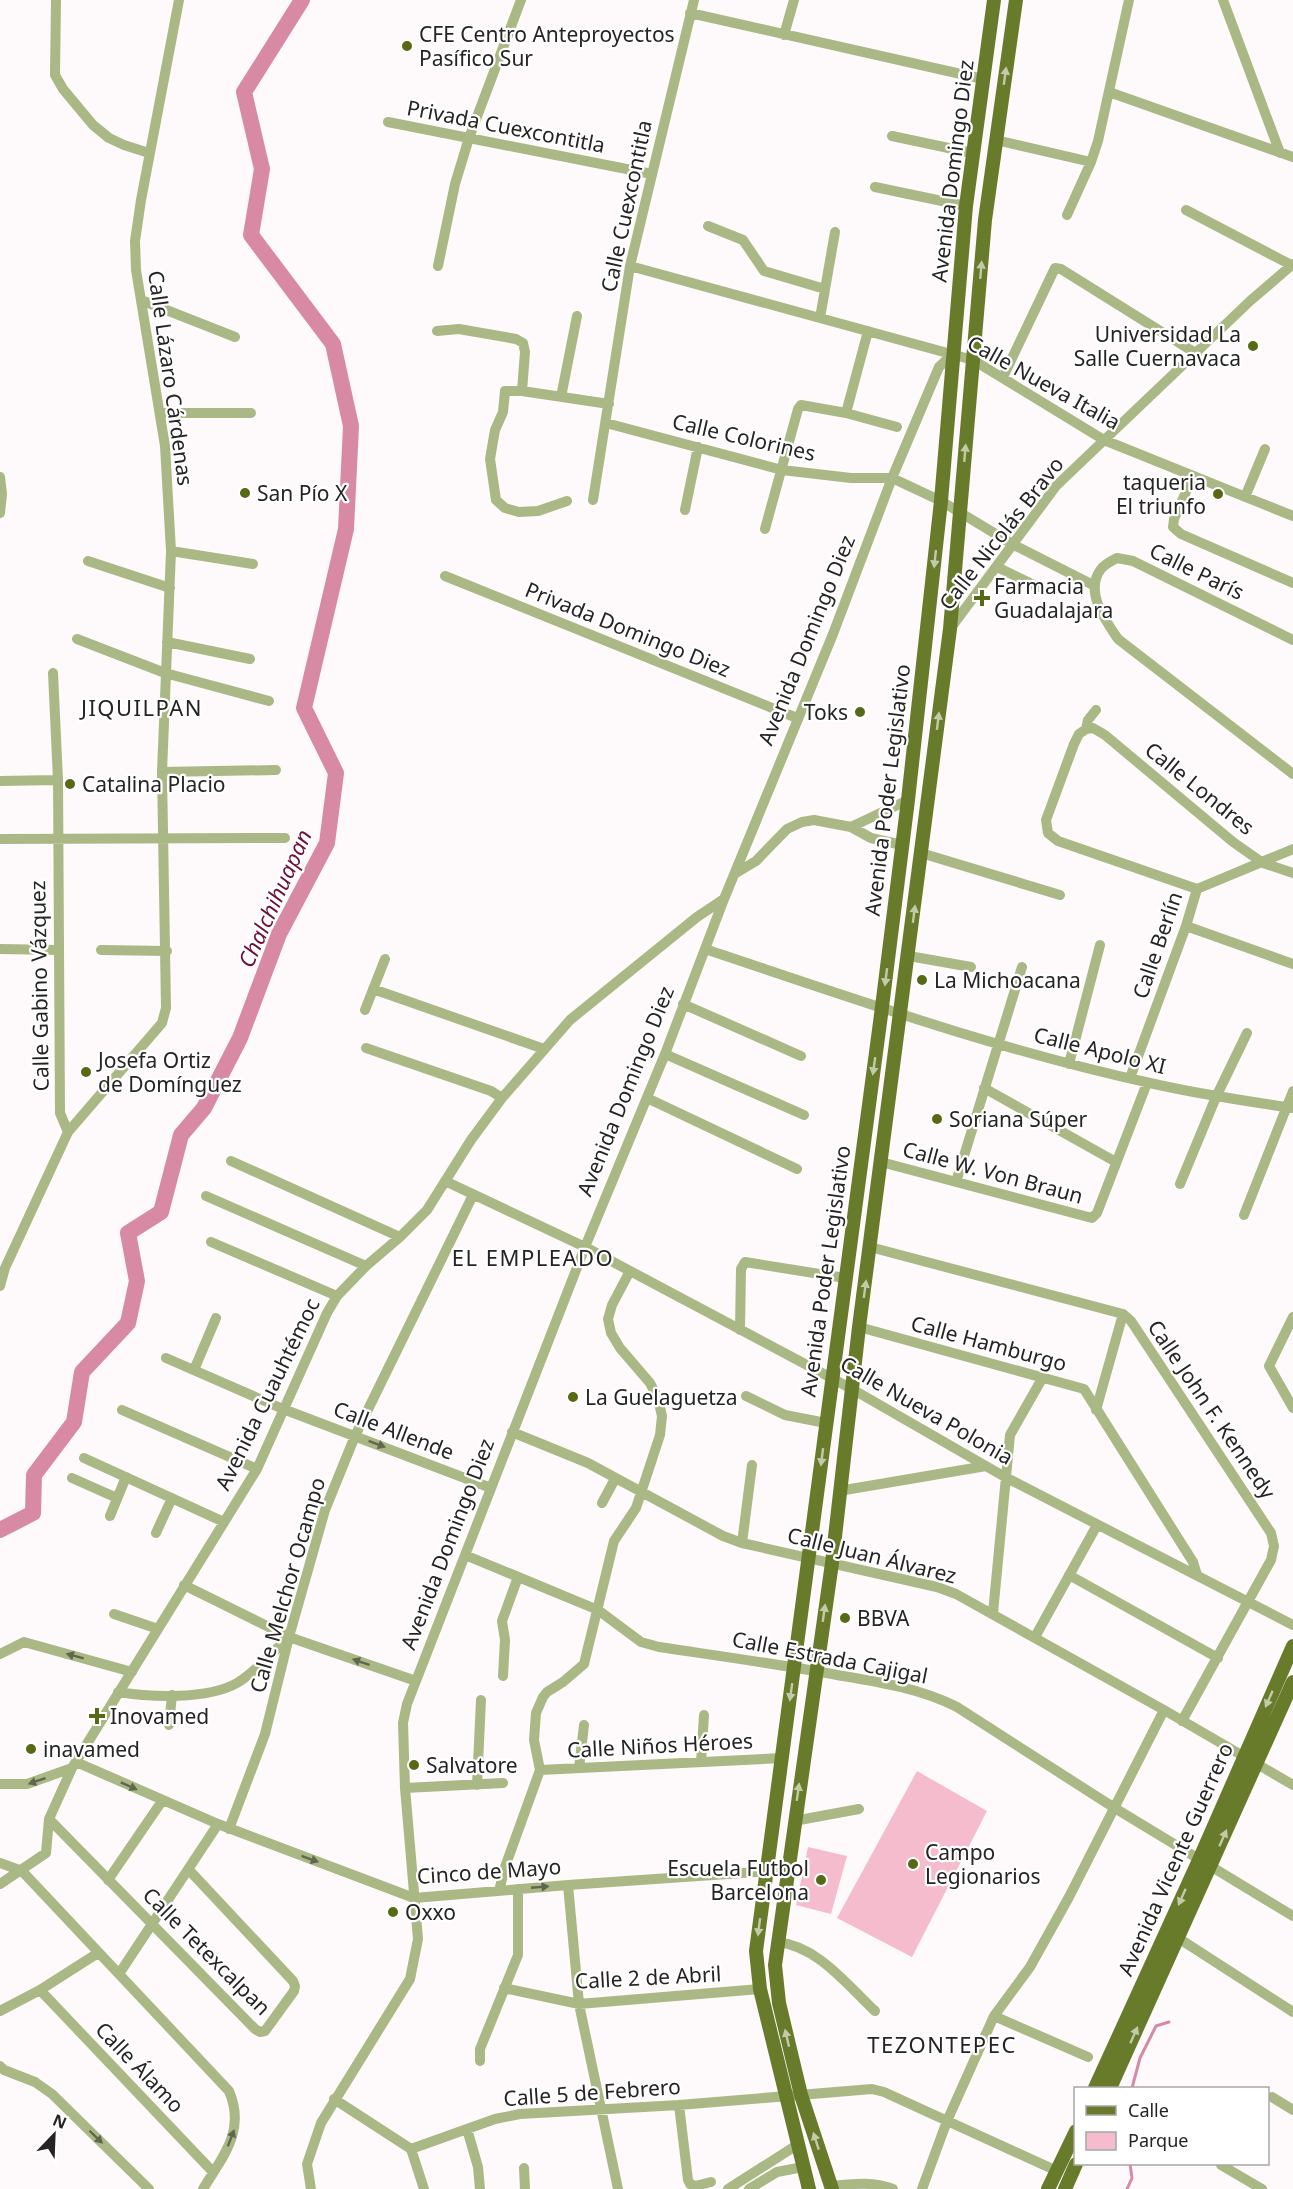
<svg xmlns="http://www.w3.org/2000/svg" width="1293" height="2189" font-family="'Noto Sans',sans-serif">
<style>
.green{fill:#f5bcce}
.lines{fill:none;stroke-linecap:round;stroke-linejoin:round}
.stream{stroke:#d88aa4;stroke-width:3}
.river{stroke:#d88aa4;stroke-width:16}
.minor{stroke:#a9b884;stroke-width:10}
.major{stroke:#687b2a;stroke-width:14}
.oneway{fill:#c3caaa}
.oneway2{fill:#60664f}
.poi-dot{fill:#576915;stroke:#fff;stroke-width:2}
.labels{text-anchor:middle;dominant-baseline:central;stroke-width:4.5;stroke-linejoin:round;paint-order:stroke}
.poi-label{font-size:21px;fill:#252324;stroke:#fff;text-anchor:start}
.street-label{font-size:21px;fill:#252324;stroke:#fff}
.neighbourhood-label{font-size:22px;letter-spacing:1.5px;fill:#252324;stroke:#fff}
.water-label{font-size:22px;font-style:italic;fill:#6d103c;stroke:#fff}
</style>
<rect width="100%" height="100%" fill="#fefafb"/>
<path class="green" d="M 917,1771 L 987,1811 L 912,1957 L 837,1918 Z
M 808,1847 L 847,1856 L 831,1914 L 796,1905 Z"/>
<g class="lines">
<path class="stream" d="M 1132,2088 L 1140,2058 L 1156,2026 L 1169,2022
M 1127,2189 L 1132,2178 L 1130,2164"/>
<path class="river" d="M 0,1530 L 33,1513 L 34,1475 L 74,1422 L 82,1372 L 128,1323 L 137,1281 L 128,1233 L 161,1212 L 181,1135 L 204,1108 L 240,1038 L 279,934 L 327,843 L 336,773 L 304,708 L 346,529 L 351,426 L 333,344 L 251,235 L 262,169 L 244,92 L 302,0"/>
<path class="minor" d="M 56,0 L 55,75 L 63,89 L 93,125 L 109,138 L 124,145 L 149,153
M 1223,0 L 1280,153
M 690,13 L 983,79
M 784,35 L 794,0
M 1109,92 L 1293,157
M 388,122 L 652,174
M 892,136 L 972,153
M 996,140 L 1091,162
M 875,187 L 966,206
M 1186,210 L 1293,266
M 1067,215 L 1091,162 L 1098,141 L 1129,0
M 708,226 L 743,240 L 764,271 L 825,289
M 438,266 L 455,184 L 469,138 L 521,0
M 630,266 L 973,360 L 1104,440 L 1293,516
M 141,300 L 235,337
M 820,318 L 835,232
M 437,331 L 459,329 L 516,339 L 523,343 L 525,352 L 522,391
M 1003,377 L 1055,268 L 1061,269 L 1197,354
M 561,397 L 577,316
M 160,413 L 251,413
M 846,413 L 868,331
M 606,423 L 782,470 L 851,478 L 892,478 L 941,501 L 1014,545 L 1095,586
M 1193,476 L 1174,519 L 1173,527 L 1181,534 L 1293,583
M 0,477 L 2,494 L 0,513
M 1245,497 L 1265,449
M 593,500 L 630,266 L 694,0
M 567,501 L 538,511 L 519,512 L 505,508 L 496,500 L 490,459 L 495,430 L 503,412 L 505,391 L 522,391 L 609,404
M 685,510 L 698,447
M 765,529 L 798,409 L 801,405 L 846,413 L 897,427
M 171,551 L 253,564
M 88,561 L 170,588
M 997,567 L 1038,587
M 445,576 L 797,718
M 950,629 L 1056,486 L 1250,301 L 1293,264
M 77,639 L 165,673 L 269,701
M 1293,640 L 1133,561 L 1117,558 C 1111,561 1105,564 1101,569 C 1084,591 1105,620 1118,639 L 1293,774
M 167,642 L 250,659
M 53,673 L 58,780 L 60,1113 L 68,1132
M 1086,729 L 1079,734 L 1074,744 L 1046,820 L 1048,833 L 1058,841 L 1197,889
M 1086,729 L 1093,728 L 1105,735 L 1233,842 L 1263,863 L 1293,873
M 1086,729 L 1088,720 L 1096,710
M 162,772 L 276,770
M 0,781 L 58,780
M 851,827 L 908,800
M 0,839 L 285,838
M 921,853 L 1060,895
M 736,873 L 756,861 L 787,829 L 802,822 L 814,820 L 851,827 L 871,838 L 902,845
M 1197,889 L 1293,849
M 1186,926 L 1293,964
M 0,949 L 59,950
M 705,949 C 852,998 998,1050 1150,1083 C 1197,1094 1245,1101 1293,1108
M 101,950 L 167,951
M 909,956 L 971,967
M 373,989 L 544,1049
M 683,1004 L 801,1056
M 365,1010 L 385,959
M 366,1048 L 491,1091 L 502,1098
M 665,1054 L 804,1115
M 1069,1064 L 1100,945
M 1130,1078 L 1186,926 L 1197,889
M 984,1088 L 1116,1162
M 647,1098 L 797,1169
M 231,1161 L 400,1237
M 881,1162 L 1092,1218 L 1097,1213 L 1147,1083
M 445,1181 L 585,1247 L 852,1389 L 1005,1477 L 1293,1625
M 956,1182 L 1022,967
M 1180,1184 L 1216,1097 L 1247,1033
M 206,1196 L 366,1266
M 1244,1215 L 1293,1091
M 211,1242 L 337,1296
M 870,1247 L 1123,1314 L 1131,1321 L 1271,1533 L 1274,1546 L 1271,1560 L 1182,1721
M 0,1286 L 5,1268 L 68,1132 L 162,1023 L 166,1008 L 162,772 L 171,551 L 165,446 L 136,270 L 135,241 L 141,200 L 179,0
M 1293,1317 L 1269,1366 L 1293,1408
M 859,1327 L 1084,1389 L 1193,1562 L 1197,1575
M 740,1330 L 741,1269 L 745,1262 L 845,1278
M 166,1358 L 283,1409 L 491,1488
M 194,1370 L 216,1318
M 746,1396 L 785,1415 L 826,1423
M 122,1410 L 257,1469
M 1096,1410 L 1123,1314
M 512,1432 L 588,1463 L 723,1536 L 742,1543 L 937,1587 L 956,1594 L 1164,1710 L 1293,1785
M 84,1458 L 224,1522
M 72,1478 L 117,1498
M 839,1491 L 986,1466
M 602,1503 L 615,1479
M 110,1516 L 126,1477
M 156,1533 L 172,1498
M 742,1543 L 752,1465
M 465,1555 L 598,1610 L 641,1642 L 659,1647 C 719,1656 778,1664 837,1675 C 879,1682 919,1688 957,1707 L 1113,1807 L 1293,1916
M 1069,1575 L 1218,1658
M 184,1585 L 289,1637 L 416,1681
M 993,1613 L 1010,1435 L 1043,1377
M 114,1614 L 158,1629
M 1035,1637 L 1097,1525
M 0,1654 L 24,1642 L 132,1672
M 503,1676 L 505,1640 L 502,1621 L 518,1577
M 118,1692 C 150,1697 207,1700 237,1683 C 253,1674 275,1650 289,1637
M 169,1725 L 172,1695
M 76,1762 L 218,1824 L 414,1898 L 568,1885 L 787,1870
M 701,1762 L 704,1715
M 579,1768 L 584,1725
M 540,1770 L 782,1758
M 0,1784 L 27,1784 L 72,1768
M 477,1785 L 481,1700
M 405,1788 L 503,1783
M 49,1819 L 255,2029 L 260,2032 L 265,2031 L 294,1991 L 295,1986 L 293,1981 L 189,1870
M 794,1821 L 859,1809
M 229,1829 L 265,1734 L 289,1637 L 325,1510 L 355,1436 L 473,1195
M 0,1863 L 22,1871 L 229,2091 C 246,2131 223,2156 203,2189
M 108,1880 L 162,1801
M 0,1884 L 46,1853 L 49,1819 L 72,1768 L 257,1469 L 327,1313 L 337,1296 L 366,1266 L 400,1237 L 427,1210 L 471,1140 L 502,1098 L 570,1020 L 697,917 L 724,899
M 568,1885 L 579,2004 L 618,2189
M 499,1891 L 505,1867 L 540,1770 L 534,1740 L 536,1713 L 543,1697 L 547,1692 L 563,1682 L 584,1664 L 614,1541 L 636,1508 L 660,1435 L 662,1416 L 658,1399 L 650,1383 L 620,1348 L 611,1333 L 608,1319 L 612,1305 L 630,1271
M 1172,1934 L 1293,2012
M 777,1942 C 818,1946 847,1985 875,2011
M 119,1974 L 218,1824
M 504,1988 L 579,2004 L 760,1989
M 40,1990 L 213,2172
M 0,2011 L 40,1990 L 98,1953
M 994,2016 L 1088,2057
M 480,2061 L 480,2049 L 518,1955 L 518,1889
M 0,2066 L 4,2070 L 35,2082 L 52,2094 L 149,2189
M 1272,2097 L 1293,2110
M 334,2099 L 411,2149
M 679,2105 L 688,2180 L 690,2184 L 695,2186 L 711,2182
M 467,2129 L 478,2167 L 480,2189
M 411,2149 L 495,2119 L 520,2114 L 679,2105 L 872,2089 L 884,2092 L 1057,2171
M 411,2149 L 424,2189
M 1221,2165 L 1262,2189
M 524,2168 L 525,2189
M 831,2186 C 852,2184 872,2181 893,2189
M 311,2189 L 307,2164 L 321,2123 L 410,1979 L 418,1939 L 405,1788 L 403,1723 L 407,1704 L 585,1247 L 665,1054 L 724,899 L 833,634 L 892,478 L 939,367 L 953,354
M 728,2189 L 797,2145
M 749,2189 L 777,2172 L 803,2167
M 922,2189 L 947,2121 L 994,2016 L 1030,1967 L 1069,1897 L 1164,1710"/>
<path class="major" d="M 1095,2088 L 1200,1858 L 1293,1646
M 1110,2088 L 1293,1682
M 809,2189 L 760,1989 L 756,1951 L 881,1015 L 908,800 L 941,501 L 966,206 L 994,0
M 832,2189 L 801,2095 L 779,2003 L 775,1965 L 832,1563 L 859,1327 L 950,629 L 985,220 L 1016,0
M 1048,2189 L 1076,2131
M 1065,2189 L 1076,2164"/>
</g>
<defs><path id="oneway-solid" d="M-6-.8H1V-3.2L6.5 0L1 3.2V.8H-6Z" transform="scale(1.5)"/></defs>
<g class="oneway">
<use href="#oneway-solid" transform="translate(1005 76) rotate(-82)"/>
<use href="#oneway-solid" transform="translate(981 270) rotate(-85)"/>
<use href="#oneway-solid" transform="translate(965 453) rotate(-85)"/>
<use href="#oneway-solid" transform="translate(935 559) rotate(96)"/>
<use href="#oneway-solid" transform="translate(938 721) rotate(-83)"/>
<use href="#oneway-solid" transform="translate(914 914) rotate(-83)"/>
<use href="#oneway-solid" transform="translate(886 977) rotate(97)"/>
<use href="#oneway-solid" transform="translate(874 1066) rotate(98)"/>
<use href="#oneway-solid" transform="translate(865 1289) rotate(-82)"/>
<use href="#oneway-solid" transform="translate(822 1457) rotate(97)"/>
<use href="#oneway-solid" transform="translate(824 1613) rotate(-82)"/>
<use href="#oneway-solid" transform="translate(791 1692) rotate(98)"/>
<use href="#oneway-solid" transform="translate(1269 1699) rotate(114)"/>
<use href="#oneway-solid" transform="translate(798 1792) rotate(-82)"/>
<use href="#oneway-solid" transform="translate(1223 1838) rotate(-66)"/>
<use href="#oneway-solid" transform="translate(1182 1897) rotate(114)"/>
<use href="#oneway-solid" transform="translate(759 1927) rotate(97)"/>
<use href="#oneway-solid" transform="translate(1134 2035) rotate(-66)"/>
<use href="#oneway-solid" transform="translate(787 2038) rotate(-103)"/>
<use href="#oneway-solid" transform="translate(816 2141) rotate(-108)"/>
</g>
<g class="oneway2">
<use href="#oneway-solid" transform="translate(377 1444) rotate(21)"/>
<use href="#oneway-solid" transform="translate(75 1656) rotate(-165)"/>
<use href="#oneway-solid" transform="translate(361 1662) rotate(-161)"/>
<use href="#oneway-solid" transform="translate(37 1781) rotate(161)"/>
<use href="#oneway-solid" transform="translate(129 1786) rotate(24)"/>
<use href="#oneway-solid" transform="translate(310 1859) rotate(20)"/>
<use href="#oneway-solid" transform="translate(540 1887) rotate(-5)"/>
<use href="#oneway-solid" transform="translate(96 2137) rotate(44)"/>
<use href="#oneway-solid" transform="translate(231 2138) rotate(-69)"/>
</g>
<g class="poi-dot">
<circle cx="407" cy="46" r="6"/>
<circle cx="1253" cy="346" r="6"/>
<circle cx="245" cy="493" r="6"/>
<circle cx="1218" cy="494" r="6"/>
<path d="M979 589h6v6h6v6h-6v6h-6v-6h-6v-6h6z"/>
<circle cx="860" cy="712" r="6"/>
<circle cx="70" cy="784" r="6"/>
<circle cx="922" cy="980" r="6"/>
<circle cx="86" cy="1072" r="6"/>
<circle cx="937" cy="1119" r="6"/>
<circle cx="573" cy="1397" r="6"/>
<circle cx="845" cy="1618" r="6"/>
<path d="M94 1707h6v6h6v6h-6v6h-6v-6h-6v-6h6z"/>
<circle cx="31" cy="1749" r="6"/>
<circle cx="414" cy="1765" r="6"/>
<circle cx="913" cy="1864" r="6"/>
<circle cx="821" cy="1880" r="6"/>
<circle cx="393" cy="1912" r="6"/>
</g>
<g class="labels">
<g class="poi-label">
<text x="419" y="34">CFE Centro Anteproyectos<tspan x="419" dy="24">Pasífico Sur</tspan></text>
<text x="1241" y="334" text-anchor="end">Universidad La<tspan x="1241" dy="24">Salle Cuernavaca</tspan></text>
<text x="1206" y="482" text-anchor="end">taqueria<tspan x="1206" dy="24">El triunfo</tspan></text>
<text x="257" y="493">San Pío X</text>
<text x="994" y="586">Farmacia<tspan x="994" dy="24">Guadalajara</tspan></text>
<text x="848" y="712" text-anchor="end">Toks</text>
<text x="82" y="784">Catalina Placio</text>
<text x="934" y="980">La Michoacana</text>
<text x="98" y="1060">Josefa Ortiz<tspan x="98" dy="24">de Domínguez</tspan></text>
<text x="949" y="1119">Soriana Súper</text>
<text x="585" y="1397">La Guelaguetza</text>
<text x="857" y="1618">BBVA</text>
<text x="110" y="1716">Inovamed</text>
<text x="43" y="1749">inavamed</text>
<text x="426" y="1765">Salvatore</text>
<text x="925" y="1852">Campo<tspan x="925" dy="24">Legionarios</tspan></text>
<text x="809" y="1868" text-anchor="end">Escuela Futbol<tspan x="809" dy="24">Barcelona</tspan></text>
<text x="405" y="1912">Oxxo</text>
</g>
<g class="street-label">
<text transform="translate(506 126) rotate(11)">Privada Cuexcontitla</text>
<text transform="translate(952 171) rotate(-83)">Avenida Domingo Diez</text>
<text transform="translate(626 206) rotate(-78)">Calle Cuexcontitla</text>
<text transform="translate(171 378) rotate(82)">Calle Lázaro Cárdenas</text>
<text transform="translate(1044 382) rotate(29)">Calle Nueva Italia</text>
<text transform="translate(744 437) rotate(13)">Calle Colorines</text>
<text transform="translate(1001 533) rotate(-52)">Calle Nicolás Bravo</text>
<text transform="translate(1197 571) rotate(26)">Calle París</text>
<text transform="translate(628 629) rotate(22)">Privada Domingo Diez</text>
<text transform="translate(806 640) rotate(-68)">Avenida Domingo Diez</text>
<text transform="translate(1200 788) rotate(39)">Calle Londres</text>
<text transform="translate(887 790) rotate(-83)">Avenida Poder Legislativo</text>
<text transform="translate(1157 945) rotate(-71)">Calle Berlín</text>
<text transform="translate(39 986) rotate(-91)">Calle Gabino Vázquez</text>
<text transform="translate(1100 1050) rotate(14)">Calle Apolo XI</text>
<text transform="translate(625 1091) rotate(-68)">Avenida Domingo Diez</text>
<text transform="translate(993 1172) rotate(15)">Calle W. Von Braun</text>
<text transform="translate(825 1271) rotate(-82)">Avenida Poder Legislativo</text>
<text transform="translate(989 1343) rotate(15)">Calle Hamburgo</text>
<text transform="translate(267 1394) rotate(-64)">Avenida Cuauhtémoc</text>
<text transform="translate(1212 1409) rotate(56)">Calle John F. Kennedy</text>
<text transform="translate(927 1410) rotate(30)">Calle Nueva Polonia</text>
<text transform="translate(394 1430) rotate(21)">Calle Allende</text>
<text transform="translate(447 1544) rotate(-69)">Avenida Domingo Diez</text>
<text transform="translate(872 1555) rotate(14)">Calle Juan Álvarez</text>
<text transform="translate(287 1585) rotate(-74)">Calle Melchor Ocampo</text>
<text transform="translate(830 1657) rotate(11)">Calle Estrada Cajigal</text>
<text transform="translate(660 1745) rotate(-3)">Calle Niños Héroes</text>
<text transform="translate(1175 1859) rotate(-66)">Avenida Vicente Guerrero</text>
<text transform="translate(489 1871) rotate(-4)">Cinco de Mayo</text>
<text transform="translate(207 1951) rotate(45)">Calle Tetexcalpan</text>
<text transform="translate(648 1977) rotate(-3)">Calle 2 de Abril</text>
<text transform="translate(140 2067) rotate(46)">Calle Álamo</text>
<text transform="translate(592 2092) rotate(-4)">Calle 5 de Febrero</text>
</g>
<g class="neighbourhood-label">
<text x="142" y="707">JIQUILPAN</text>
<text x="533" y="1257">EL EMPLEADO</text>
<text x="942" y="2044">TEZONTEPEC</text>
</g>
<g class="water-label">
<text transform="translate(274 898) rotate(-66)">Chalchihuapan</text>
</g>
</g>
<rect x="1074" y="2087" width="195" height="78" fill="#ffffff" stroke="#a8a7a7" stroke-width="1.5"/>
<rect x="1086" y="2106" width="30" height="9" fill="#687b2a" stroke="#a8a7a7" stroke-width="1.5"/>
<text x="1128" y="2117" font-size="18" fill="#252324">Calle</text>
<rect x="1086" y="2132" width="30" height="18" fill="#f5bcce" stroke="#a8a7a7" stroke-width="1.5"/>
<text x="1128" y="2147" font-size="18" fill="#252324">Parque</text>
<g transform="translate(54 2135) rotate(23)" stroke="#ffffff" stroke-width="4.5" paint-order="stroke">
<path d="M0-4.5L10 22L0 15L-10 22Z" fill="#252324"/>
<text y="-9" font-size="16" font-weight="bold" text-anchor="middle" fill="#252324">N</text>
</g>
</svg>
